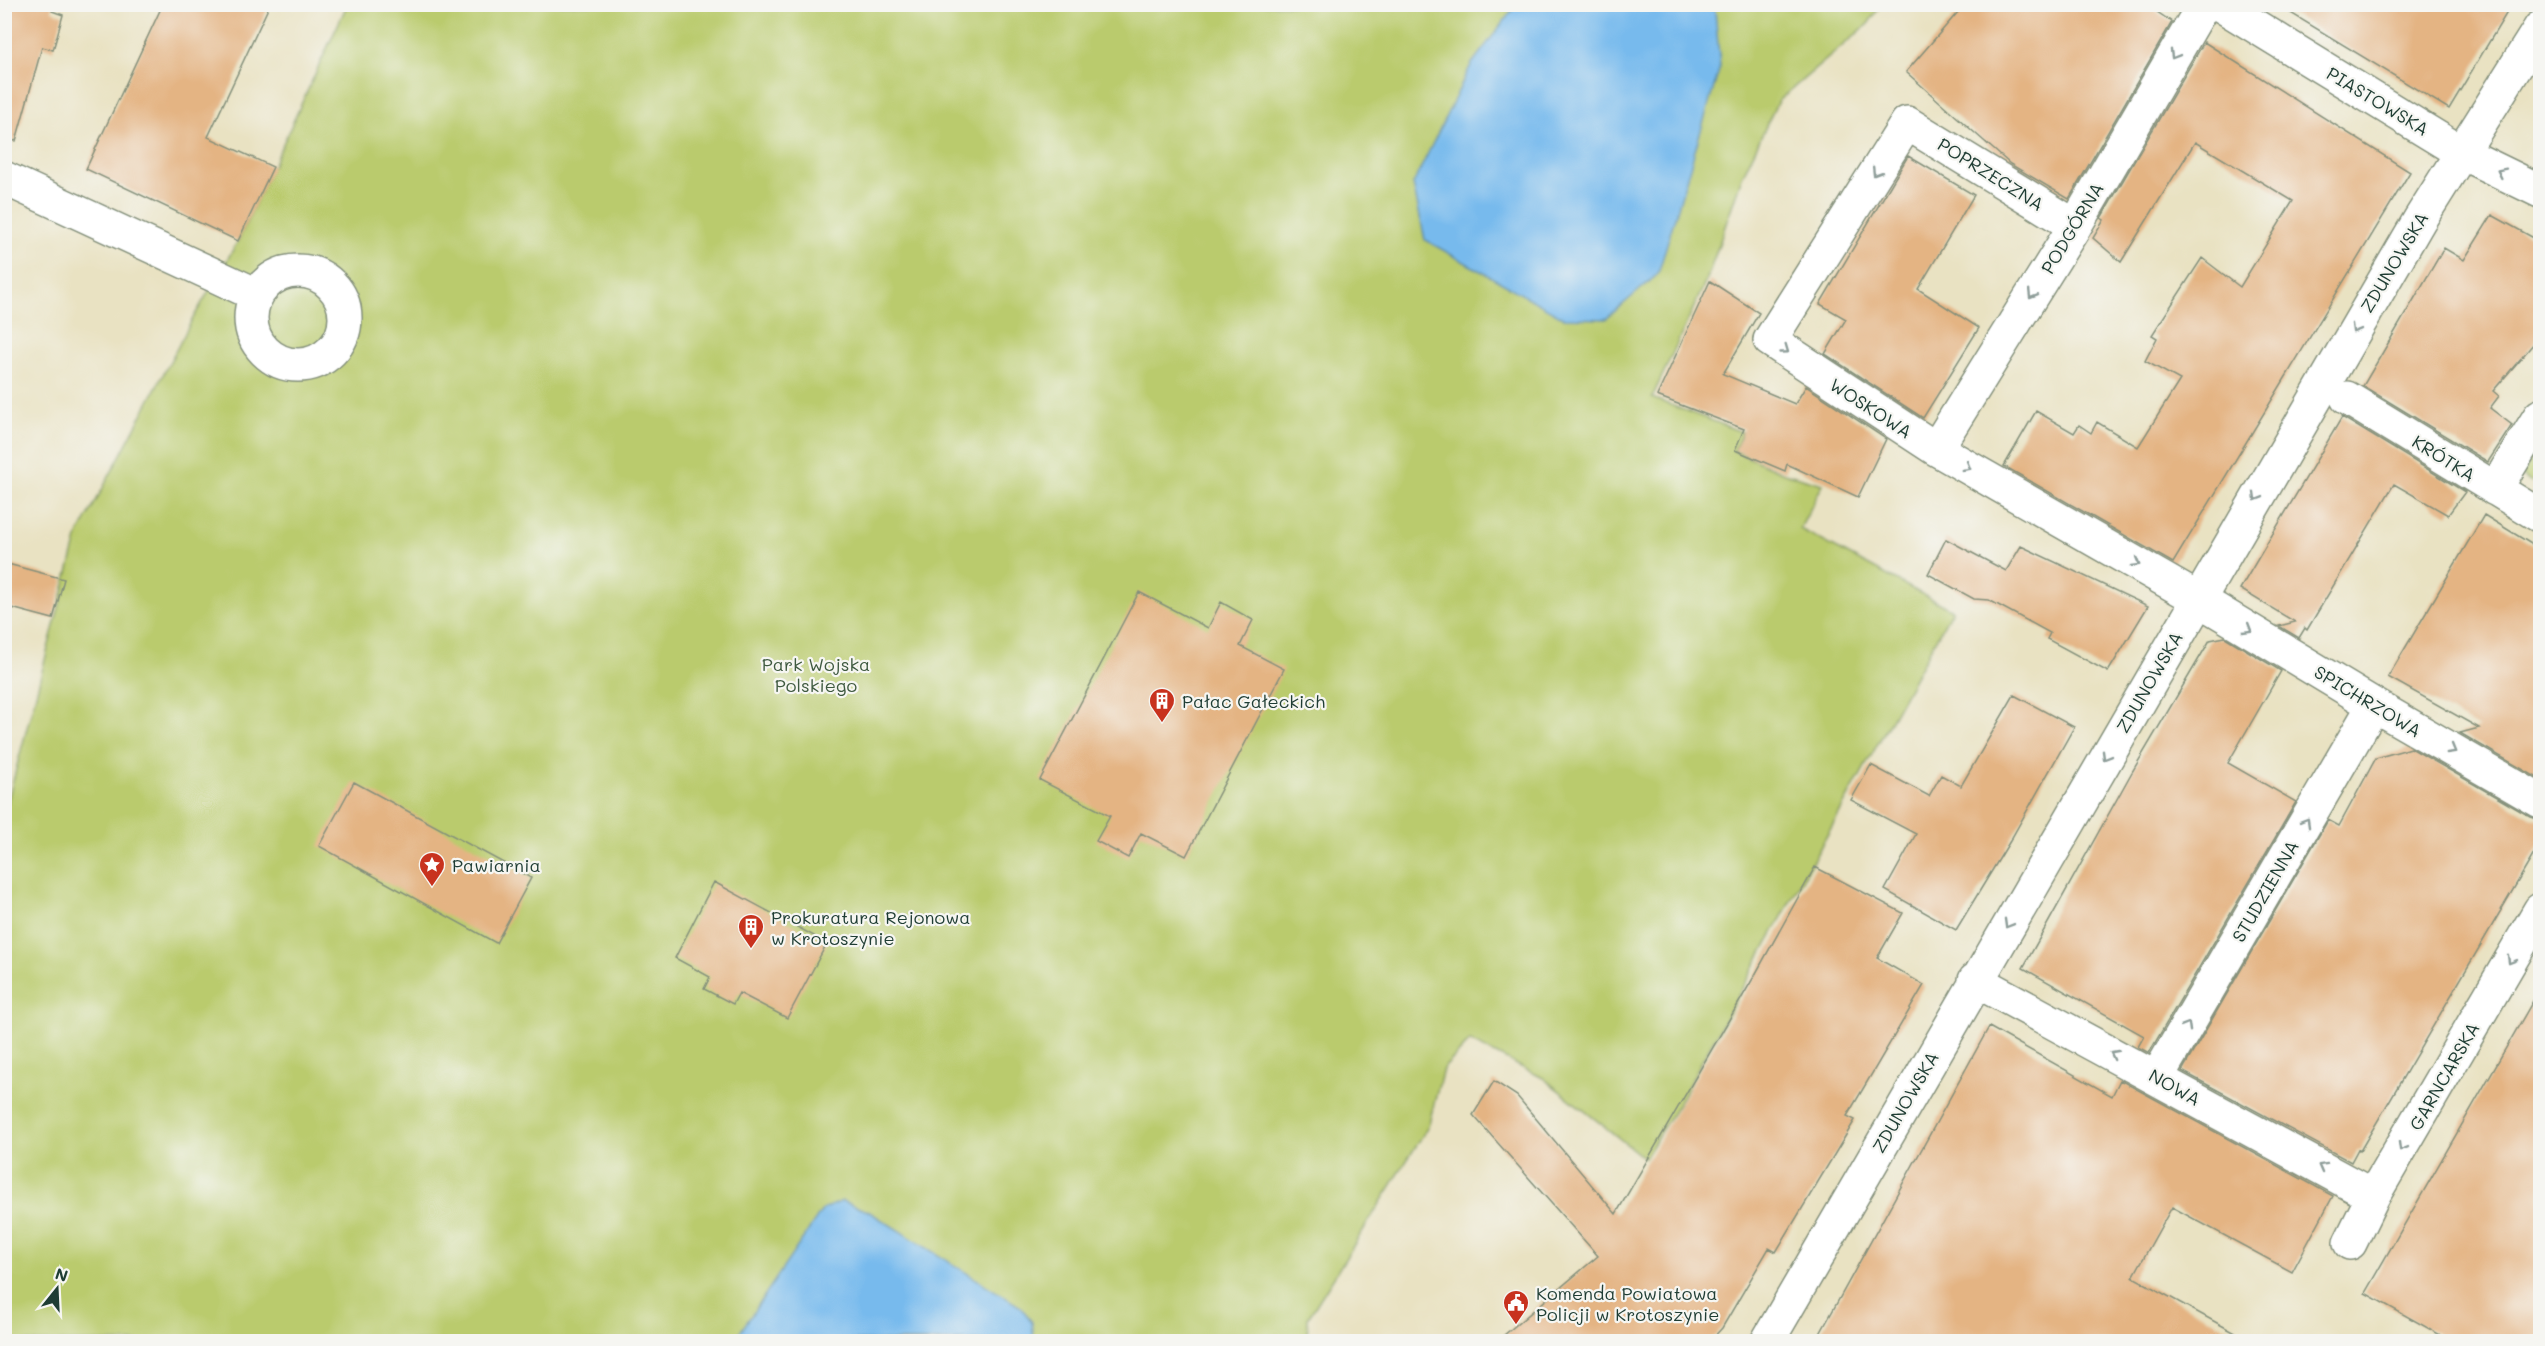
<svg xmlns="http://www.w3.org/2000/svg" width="2545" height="1346" font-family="Mali,sans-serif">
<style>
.green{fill:#bacb6d;stroke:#6c8450;stroke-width:1.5}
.water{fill:#77baed;stroke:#4b7c90;stroke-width:1.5}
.building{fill:#e4b483}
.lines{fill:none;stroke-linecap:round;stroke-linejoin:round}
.street-casing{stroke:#84907b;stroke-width:36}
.street{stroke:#fff;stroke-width:33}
.oneway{stroke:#8f9e9a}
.labels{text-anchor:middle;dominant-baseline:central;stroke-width:4.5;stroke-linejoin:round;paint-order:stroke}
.street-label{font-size:18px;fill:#1f3d34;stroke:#f6f6f2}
.park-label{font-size:18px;fill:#3e593f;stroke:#f6f6f2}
.poi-label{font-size:18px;fill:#1f3d34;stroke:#f6f6f2;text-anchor:start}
</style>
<rect width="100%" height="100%" fill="#f6f6f2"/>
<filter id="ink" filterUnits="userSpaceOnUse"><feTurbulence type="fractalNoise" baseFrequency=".0167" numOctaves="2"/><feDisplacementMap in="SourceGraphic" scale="12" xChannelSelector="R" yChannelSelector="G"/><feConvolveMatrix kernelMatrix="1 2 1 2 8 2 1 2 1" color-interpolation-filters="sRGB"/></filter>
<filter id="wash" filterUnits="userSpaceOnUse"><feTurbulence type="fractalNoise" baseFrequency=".008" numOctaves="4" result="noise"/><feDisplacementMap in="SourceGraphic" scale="24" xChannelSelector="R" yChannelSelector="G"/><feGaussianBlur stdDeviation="1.35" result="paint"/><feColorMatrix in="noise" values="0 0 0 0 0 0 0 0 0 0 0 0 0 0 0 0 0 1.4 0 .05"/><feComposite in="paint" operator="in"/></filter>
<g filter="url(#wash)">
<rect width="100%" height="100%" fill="#e9e2c2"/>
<path class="green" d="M 347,5 L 1881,5 L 1868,24 L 1778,101 L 1742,177 L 1707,279 L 1652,398 L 1742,432 L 1734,451 L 1784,473 L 1823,484 L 1800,529 L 1952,610 L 1678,1104 L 1644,1158 L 1543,1078 L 1470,1041 L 1443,1069 L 1428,1127 L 1308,1318 L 1307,1341 L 5,1342 L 5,811 L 78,535 L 192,320 L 238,241 Z
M 2540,437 L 2540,482 L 2530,482 L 2522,475 Z"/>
<path class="water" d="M 1709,4 L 1715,10 L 1720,67 L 1658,274 L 1606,319 L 1564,318 L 1425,240 L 1413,184 L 1471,65 L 1516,5 Z
M 842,1201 L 868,1211 L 1021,1307 L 1032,1322 L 1034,1341 L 734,1341 L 822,1210 Z"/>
<g id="blocks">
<path class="building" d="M 4,4 L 53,4 L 52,11 L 63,15 L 53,50 L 42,47 L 16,141 L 4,140 Z
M 163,4 L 270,4 L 208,137 L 273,167 L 238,241 L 86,169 Z
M 1965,4 L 2145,4 L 2172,22 L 2069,199 L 2010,164 L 1906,72 Z
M 2276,4 L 2512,4 L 2449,109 Z
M 2204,42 L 2410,172 L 2173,563 L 2004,466 L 2036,411 L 2074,433 L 2079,425 L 2091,433 L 2097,422 L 2138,447 L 2180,380 L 2145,361 L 2157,338 L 2152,335 L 2202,258 L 2240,287 L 2293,201 L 2195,142 L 2121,262 L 2093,238 L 2104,220 L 2101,218 Z
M 1908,156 L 1974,195 L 1918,289 L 1979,328 L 1923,418 L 1825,354 L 1846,319 L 1820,304 Z
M 2492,215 L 2541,242 L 2541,335 L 2493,391 L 2499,396 L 2490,408 L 2512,425 L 2488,462 L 2363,386 L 2444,248 L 2464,260 Z
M 1710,281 L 1759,313 L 1723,374 L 1795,404 L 1806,386 L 1886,439 L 1858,497 L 1787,464 L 1785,471 L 1735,450 L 1744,429 L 1657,396 Z
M 2342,417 L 2465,492 L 2448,515 L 2394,484 L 2307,630 L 2305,628 L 2299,638 L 2279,626 L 2295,622 L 2240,589 Z
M 2484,515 L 2541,550 L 2541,780 L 2460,733 L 2479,728 L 2388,677 Z
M 1946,539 L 2006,571 L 2021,546 L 2148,606 L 2108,672 L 2047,639 L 2050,633 L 1989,600 L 1974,599 L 1928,574 Z
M 4,563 L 64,579 L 53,619 L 4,606 Z
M 1139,592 L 1208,628 L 1221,602 L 1253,620 L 1240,646 L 1284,669 L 1186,856 L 1141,833 L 1128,858 L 1096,841 L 1110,816 L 1040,780 Z
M 2225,637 L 2281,671 L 2228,763 L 2296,802 L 2149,1053 L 2138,1047 L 2144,1036 L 2023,968 L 2132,772 L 2210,640 Z
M 2014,695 L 2074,727 L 2010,841 L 1956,930 L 1885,890 L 1916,834 L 1851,800 L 1871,765 L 1929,796 L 1941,775 L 1961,786 Z
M 2411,748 L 2531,817 L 2541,820 L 2541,842 L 2360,1151 L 2358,1149 L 2351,1162 L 2182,1071 L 2328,820 L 2339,826 L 2376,758 Z
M 354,782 L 531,878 L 496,943 L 319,846 Z
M 1815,867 L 1903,913 L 1877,958 L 1924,985 L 1847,1116 L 1855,1120 L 1776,1252 L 1769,1248 L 1722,1328 L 1710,1341 L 1497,1341 L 1598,1256 L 1473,1115 L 1494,1081 L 1517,1096 L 1616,1214 L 1755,975 Z
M 714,882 L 827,943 L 787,1018 L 739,993 L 733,1004 L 704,989 L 710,977 L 675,958 Z
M 2541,987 L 2541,1341 L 2451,1341 L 2365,1293 Z
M 1989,1027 L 2112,1096 L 2120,1080 L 2333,1196 L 2292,1272 L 2172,1207 L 2133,1277 L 2250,1341 L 1816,1341 Z"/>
</g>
</g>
<g filter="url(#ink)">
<use href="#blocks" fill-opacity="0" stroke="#84907b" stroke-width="1.5"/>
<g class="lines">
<defs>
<path id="street" d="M 2219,4 L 2462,153 L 2540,191
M 4,178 L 257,295
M 2075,226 L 1907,123 L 1770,340 L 1936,449 L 2198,599 L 2374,705 L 2540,801
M251 318a47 47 0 1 1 94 0a47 47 0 1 1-94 0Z
M 2347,398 L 2540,516
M 1936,449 L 2075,226 L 2204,4
M 2495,489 L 2540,416
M 1975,980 L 2373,1196
M 2157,1077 L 2374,705
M 2350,1243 L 2373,1196 L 2540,910
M 1767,1342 L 2420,219 L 2540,28"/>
</defs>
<use href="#street" class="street-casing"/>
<use href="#street" class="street"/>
</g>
<defs><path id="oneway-chevron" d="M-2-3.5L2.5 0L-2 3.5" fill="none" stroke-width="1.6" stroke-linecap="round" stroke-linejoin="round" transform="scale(1.5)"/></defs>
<g class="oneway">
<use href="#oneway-chevron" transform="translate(2174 55) rotate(120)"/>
<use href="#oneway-chevron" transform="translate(1876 172) rotate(122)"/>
<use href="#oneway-chevron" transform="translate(2501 172) rotate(-154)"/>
<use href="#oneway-chevron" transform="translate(2032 295) rotate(122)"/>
<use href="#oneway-chevron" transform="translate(2355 329) rotate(120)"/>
<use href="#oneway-chevron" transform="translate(1785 350) rotate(36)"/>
<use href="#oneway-chevron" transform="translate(1967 467) rotate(30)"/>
<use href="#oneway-chevron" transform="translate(2257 497) rotate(120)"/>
<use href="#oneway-chevron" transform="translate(2136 563) rotate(30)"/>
<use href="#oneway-chevron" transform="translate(2248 629) rotate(31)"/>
<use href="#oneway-chevron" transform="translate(2452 750) rotate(30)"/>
<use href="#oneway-chevron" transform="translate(2106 756) rotate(120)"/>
<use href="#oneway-chevron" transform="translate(2306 822) rotate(-60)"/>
<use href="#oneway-chevron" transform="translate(2008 924) rotate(120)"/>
<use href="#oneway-chevron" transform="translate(2511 960) rotate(120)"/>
<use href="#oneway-chevron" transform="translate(2187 1026) rotate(-60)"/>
<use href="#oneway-chevron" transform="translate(2114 1054) rotate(-152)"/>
<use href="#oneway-chevron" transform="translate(2402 1147) rotate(120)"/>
<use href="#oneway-chevron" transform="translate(2322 1167) rotate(-151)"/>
</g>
</g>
<defs>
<symbol id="building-pin" viewBox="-11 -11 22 30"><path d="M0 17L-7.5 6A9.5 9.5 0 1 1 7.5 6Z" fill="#c8321e" stroke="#f6f6f2"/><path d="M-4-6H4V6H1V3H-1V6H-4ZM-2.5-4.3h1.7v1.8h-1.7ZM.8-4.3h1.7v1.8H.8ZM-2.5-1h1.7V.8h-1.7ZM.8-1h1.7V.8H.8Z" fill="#fff"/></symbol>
<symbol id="sight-pin" viewBox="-11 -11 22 30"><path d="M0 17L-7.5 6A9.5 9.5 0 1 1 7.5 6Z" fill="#c8321e" stroke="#f6f6f2"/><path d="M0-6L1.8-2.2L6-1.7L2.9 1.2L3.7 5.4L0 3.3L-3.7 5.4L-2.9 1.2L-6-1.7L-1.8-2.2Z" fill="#fff"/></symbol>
<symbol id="civic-pin" viewBox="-11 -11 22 30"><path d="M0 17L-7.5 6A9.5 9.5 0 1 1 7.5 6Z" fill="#c8321e" stroke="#f6f6f2"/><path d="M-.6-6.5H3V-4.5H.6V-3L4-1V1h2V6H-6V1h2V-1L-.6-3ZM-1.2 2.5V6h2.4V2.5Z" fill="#fff"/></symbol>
</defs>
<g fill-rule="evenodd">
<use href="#building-pin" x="1147" y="686" width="30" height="40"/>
<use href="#sight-pin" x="417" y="850" width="30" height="40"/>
<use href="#building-pin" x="736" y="912" width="30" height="40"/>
<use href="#civic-pin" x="1501" y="1288" width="30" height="40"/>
</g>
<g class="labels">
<g class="street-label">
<text transform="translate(2378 101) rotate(31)">PIASTOWSKA</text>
<text transform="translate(1991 174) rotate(32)">POPRZECZNA</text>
<text transform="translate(2072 228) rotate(-59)">PODGÓRNA</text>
<text transform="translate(2394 262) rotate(-59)">ZDUNOWSKA</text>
<text transform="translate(1871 408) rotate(33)">WOSKOWA</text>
<text transform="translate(2444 458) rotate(32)">KRÓTKA</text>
<text transform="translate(2149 682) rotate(-60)">ZDUNOWSKA</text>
<text transform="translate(2368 701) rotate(31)">SPICHRZOWA</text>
<text transform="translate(2265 891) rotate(-60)">STUDZIENNA</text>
<text transform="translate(2444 1076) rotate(-60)">GARNCARSKA</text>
<text transform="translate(2175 1087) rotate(29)">NOWA</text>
<text transform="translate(1905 1102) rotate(-60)">ZDUNOWSKA</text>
</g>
<g class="park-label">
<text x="816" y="664">Park Wojska<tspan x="816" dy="21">Polskiego</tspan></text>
</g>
<g class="poi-label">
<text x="1182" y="701">Pałac Gałeckich</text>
<text x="452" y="865">Pawiarnia</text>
<text x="771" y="917">Prokuratura Rejonowa<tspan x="771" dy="21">w Krotoszynie</tspan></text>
<text x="1536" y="1293">Komenda Powiatowa<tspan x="1536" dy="21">Policji w Krotoszynie</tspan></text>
</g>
</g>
<rect width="2545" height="1346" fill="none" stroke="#f6f6f2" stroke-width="24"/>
<g transform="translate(57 1289) rotate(18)" stroke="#f6f6f2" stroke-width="4.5" paint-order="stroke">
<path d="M0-4.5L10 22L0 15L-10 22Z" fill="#1f3d34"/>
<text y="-9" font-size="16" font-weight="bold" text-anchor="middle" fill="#1f3d34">N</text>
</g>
</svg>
